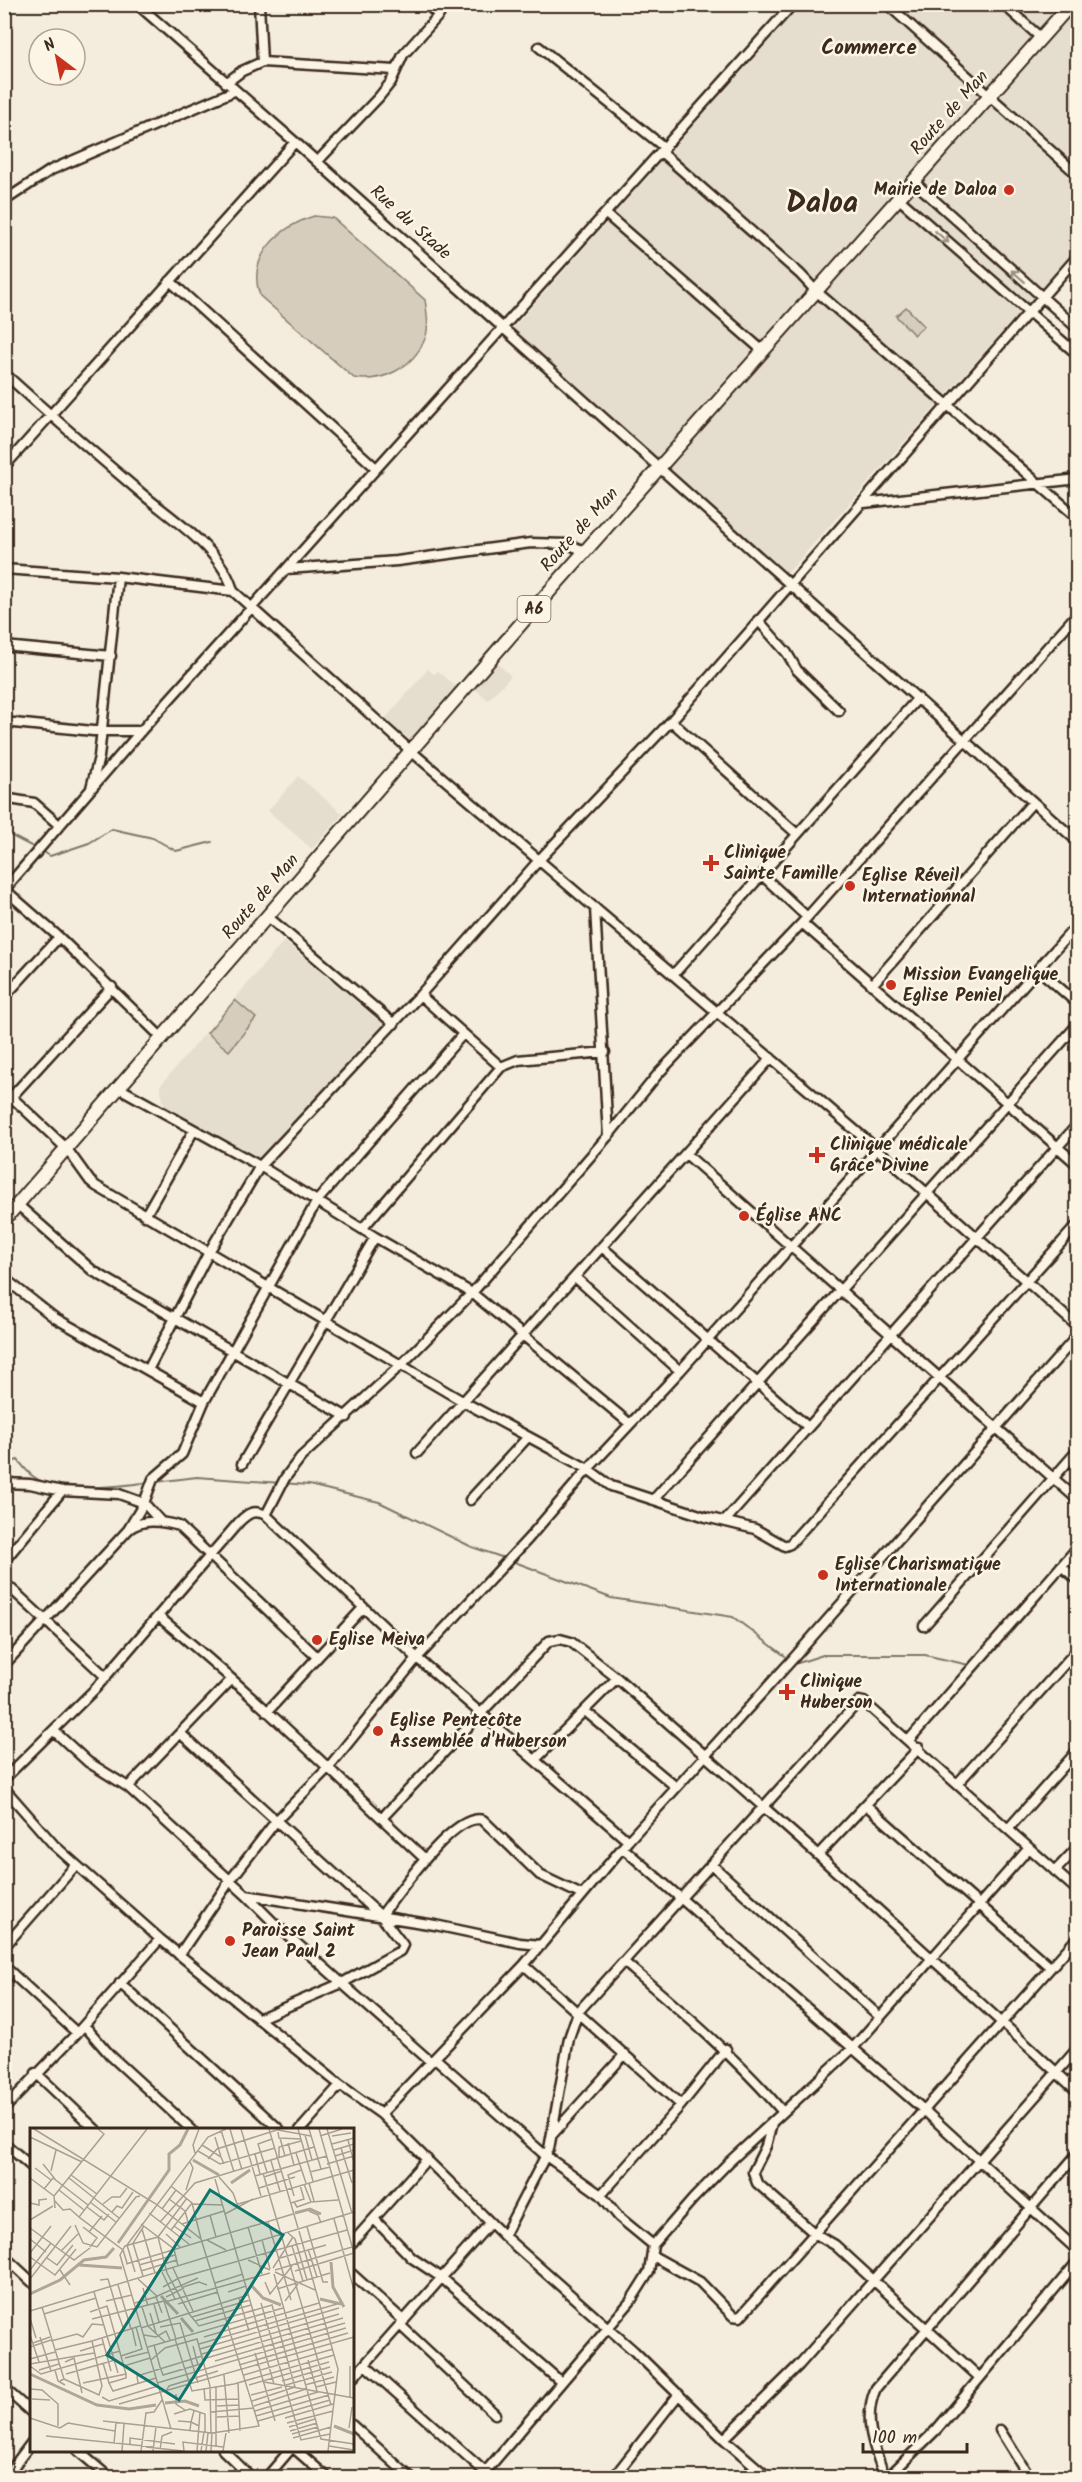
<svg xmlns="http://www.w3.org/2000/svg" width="1082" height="2482" font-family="Kalam,sans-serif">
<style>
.built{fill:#e5ddce}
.green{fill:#d6cdbd;stroke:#887c6e;stroke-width:1.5}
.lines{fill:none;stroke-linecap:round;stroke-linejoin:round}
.stream{stroke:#817466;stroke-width:2}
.minor-casing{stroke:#3b2a1e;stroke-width:13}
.highway-casing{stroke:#3b2a1e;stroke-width:16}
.minor{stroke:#fcf5e5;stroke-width:8}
.highway{stroke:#fcf5e5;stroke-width:12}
.oneway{stroke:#9c9082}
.poi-dot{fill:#c8321e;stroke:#fcf5e5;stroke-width:2}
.labels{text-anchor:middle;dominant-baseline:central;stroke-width:5;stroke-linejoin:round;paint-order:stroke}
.shield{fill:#fcf5e5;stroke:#75675a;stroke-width:1.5}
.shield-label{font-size:16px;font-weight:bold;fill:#3b2a1e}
.street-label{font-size:18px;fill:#3b2a1e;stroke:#fcf5e5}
.poi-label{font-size:18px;font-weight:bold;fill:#3b2a1e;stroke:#fcf5e5;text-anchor:start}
.quarter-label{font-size:21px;font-weight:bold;fill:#3b2a1e;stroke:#fcf5e5}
.town-label{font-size:30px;font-weight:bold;fill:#3b2a1e;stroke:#fcf5e5}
.inset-river{fill:none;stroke:#b0a596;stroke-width:3}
.inset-road{fill:none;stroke:#aa9f91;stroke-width:1.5}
.view{fill:#0f766e;fill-opacity:0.15;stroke:#0f766e;stroke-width:3}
.inset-edge{fill:none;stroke:#3b2a1e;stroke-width:3}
</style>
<rect width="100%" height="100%" fill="#f4eddd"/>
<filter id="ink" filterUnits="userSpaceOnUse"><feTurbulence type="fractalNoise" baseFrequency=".0167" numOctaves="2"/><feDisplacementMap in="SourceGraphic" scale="12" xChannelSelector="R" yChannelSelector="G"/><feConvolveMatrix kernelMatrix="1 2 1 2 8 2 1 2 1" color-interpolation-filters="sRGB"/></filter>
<g filter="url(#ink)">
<path class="built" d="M 801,5 L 1077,5 L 1077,248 L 785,576 L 512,329 Z
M 497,663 L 511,676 L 488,700 L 474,688 Z
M 428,669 L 434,674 L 438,671 L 457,687 L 411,741 L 385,719 Z
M 298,776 L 343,814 L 312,849 L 268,811 Z
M 284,941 L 383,1024 L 260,1160 L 164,1106 L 160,1086 Z"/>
<path class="green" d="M 314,216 L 333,218 L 425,300 C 427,313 430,329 424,341 C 412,368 382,383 354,378 L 260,296 C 246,256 280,227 314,216 Z
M 906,307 L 924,326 L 914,335 L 896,316 Z
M 235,1000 L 256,1018 L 229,1051 L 207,1033 Z"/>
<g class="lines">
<path class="stream" d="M 4,832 L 37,849
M 42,851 L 50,856 L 89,843 L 112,829 L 153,838 L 176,851 L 212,842
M 4,1464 L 18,1460 C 23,1466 28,1473 34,1477 C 57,1494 123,1486 150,1482
M 156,1482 L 197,1477 L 309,1485 L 379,1502 L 472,1547 L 507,1559
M 512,1561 L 611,1598 L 733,1617 L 785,1656
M 798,1663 L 823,1655 L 925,1655 L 969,1665"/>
<defs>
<path id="minor" d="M 137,4 L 295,142 L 1078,842
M 259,4 L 262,62
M 426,4 L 439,15
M 887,4 L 1078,175
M 1003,4 L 1041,38
M 539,47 L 665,148
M 226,83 L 242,71 L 262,62 L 395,70
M 661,152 L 800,274 L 816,291 L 1078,518
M 317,162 L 379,97 L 391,82 L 403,55 L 439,15 L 444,4
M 913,181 L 1078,329
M 898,198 L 1078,355
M 4,201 L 51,170 L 234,91
M 606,214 L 763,351
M 170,281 L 376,468
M 4,373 C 49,414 94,453 140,492 C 170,518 223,550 233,591
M 4,467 L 295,142
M 864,503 L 1078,479
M 4,569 L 118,577 L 233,591 L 411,751 L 877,1149 L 1078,1327
M 287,569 L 397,561 L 531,543 L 567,544 L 585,551
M 758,620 L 787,653 L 797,670 L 839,711
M 4,646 L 111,656
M 671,721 L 797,834
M 4,722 L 93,731 L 141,731
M 91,788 L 99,757 L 118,577
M 4,798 L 34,803 L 59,825
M 762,875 L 807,917
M 4,889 L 59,937 L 162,1038
M 4,890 L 141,731 L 793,4
M 595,908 L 608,1136
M 268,917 L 394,1024
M 802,923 L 1078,1165
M 1038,969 L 1078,1004
M 673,975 L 918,698
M 872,985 L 1033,802
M 420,995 L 501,1067
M 4,997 L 59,937
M 119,1088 L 260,1166 L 375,1237 L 472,1293 L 629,1423
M 4,1090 L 67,1149 L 90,1181 L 96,1186 L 464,1402 L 588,1469 L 611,1486 L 706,1517 L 755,1529 L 785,1546 L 790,1544 L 1078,1224
M 4,1105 L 112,987
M 686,1154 L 1078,1500
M 18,1205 L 93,1271 L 347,1417
M 145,1216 L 194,1130
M 362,1229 L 501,1067 L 518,1060 L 605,1052
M 603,1248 L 808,1427
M 4,1278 L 55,1318 L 204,1402
M 576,1278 L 680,1371
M 148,1370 L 209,1252 L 260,1166 L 420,995 L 540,859 L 671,721 L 1078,256
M 417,1453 L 771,1058
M 242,1464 L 375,1237
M 4,1483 L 30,1484 L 62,1491 L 119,1494 L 144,1503 L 161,1522
M 655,1498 L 1078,1024
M 470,1500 L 527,1438
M 266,1515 L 285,1478 L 301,1457 L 402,1364 L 472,1293 L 608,1136 L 658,1074 L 802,923 L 1078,613
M 725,1521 L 1078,1124
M 128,1530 L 144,1503 L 153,1479 L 182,1454 L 204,1402 L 317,1201 L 463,1034
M 4,1561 L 62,1491
M 1061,1566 L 1078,1580
M 4,1582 L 106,1677
M 158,1616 C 251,1692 337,1777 425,1859
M 924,1626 L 1078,1450
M 4,1665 L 128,1530 C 142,1518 161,1521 179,1526 L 317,1657
M 585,1711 L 676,1787
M 267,1712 L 363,1608
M 54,1731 L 88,1762 L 128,1787 L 246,1895 L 435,1925 L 520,1943 L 541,1945
M 180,1733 L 381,1916 L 403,1945 L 400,1951 L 342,1983 L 258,2019
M 909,1740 L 1078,1547
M 535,1760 L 617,1678
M 4,1779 L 95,1689 L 239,1522 C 248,1513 254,1509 266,1515 L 417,1658 L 628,1841
M 958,1783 L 1078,1649
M 128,1787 L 231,1680
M 4,1788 L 54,1845 L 160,1939 L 340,2085 L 381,2114 L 504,2236 L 634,2351 L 724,2439 L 769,2478
M 866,1805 L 1050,1967
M 382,1818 L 549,1641 L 560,1639 L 571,1642 L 617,1678 L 818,1855 L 1078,2092
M 1008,1829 L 1078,1750
M 623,1848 L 925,2111 L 1078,2251
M 818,1855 L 919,1748
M 711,1864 L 880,2017
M 1055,1871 L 1078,1847
M 246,1895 L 275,1924 L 431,2062
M 381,1916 C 397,1895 455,1810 483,1820 L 540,1875 L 582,1895
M 4,1947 L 75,1866
M 179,1955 L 229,1882 L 276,1821 L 328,1768 L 417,1658 L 528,1539 L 588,1469 L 680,1371 L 1078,924
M 624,1962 C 680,2010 735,2056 783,2112
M 524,1965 L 681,2105
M 4,1966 L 77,2033
M 120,1983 L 280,2130
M 84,2025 L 110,2055 L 192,2130
M 435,2058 L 546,2156 L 601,2195 L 619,2217 L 653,2245
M 36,2073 L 96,2130
M 4,2109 L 77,2033 L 160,1939
M 381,2114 L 524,1965 L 628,1841 L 791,1661 L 1078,1335
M 772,2123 L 766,2146 L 753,2172 L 757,2183 L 814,2233 L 835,2245 L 979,2377
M 300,2130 L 340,2085
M 552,2135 L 625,2054
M 4,2143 L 32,2167
M 601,2195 L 681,2105 L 726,2049
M 374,2219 L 412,2258 L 442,2278 L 561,2382
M 504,2236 L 549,2149 L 569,2038 L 578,2012 L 859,1701 L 864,1702 L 1078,1891
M 352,2243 L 427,2159
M 4,2256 L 32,2282
M 653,2256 L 700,2282 L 733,2316 L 740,2317 L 1078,1937
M 352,2274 L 404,2321
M 400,2325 L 495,2414
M 365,2365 L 485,2472
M 352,2379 L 490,2223
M 4,2388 L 32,2413
M 352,2425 L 411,2478
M 1000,2430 L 1030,2478
M 724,2439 L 799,2365 L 1078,2048
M 77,2450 L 110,2478
M 223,2450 L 252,2478
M 296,2450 L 328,2478
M 5,2478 L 32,2442
M 266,2478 L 290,2450
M 480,2478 L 630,2302 L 649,2272 L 653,2245 L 693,2199 L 729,2162 L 853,2048 L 1029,1848
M 613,2478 L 679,2394
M 745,2478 L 755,2466
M 885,2478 C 874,2447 862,2419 876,2388 L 1078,2153
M 887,2478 L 937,2429 L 1078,2261"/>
<path id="highway" d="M 4,1220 L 532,611 L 1071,4"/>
</defs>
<use href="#minor" class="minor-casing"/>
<use href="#highway" class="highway-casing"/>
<use href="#minor" class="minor"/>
<use href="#highway" class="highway"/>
</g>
<defs><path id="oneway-shaft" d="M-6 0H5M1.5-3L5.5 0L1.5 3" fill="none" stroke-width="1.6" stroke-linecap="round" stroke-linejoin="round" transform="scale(1.5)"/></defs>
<g class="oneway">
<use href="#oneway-shaft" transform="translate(942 237) rotate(41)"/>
<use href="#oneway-shaft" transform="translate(1018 276) rotate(-139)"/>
</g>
</g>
<g class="poi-dot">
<circle cx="1009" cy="190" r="6"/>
<path d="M708 854h6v6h6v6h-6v6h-6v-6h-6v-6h6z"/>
<circle cx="850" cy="886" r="6"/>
<circle cx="891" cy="985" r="6"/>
<path d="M814 1146h6v6h6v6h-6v6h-6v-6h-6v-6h6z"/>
<circle cx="744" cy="1216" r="6"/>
<circle cx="823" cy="1575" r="6"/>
<circle cx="317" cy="1640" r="6"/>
<path d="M784 1683h6v6h6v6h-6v6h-6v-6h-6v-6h6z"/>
<circle cx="378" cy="1731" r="6"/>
<circle cx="230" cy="1941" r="6"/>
</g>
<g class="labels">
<rect class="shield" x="517.5" y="596" width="33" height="26" rx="4.5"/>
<g class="shield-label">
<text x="534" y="609">A6</text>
</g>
<g class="street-label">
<text transform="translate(950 113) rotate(-48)">Route de Man</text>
<text transform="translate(410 223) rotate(42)">Rue du Stade</text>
<text transform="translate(580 530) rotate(-48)">Route de Man</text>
<text transform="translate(261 897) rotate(-49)">Route de Man</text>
</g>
<g class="poi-label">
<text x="997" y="190" text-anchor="end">Mairie de Daloa</text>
<text x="724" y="853">Clinique<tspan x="724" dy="21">Sainte Famille</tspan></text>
<text x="862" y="876">Eglise Réveil<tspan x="862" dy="21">Internationnal</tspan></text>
<text x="903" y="975">Mission Evangelique<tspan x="903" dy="21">Eglise Peniel</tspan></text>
<text x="830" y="1145">Clinique médicale<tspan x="830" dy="21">Grâce Divine</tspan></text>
<text x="756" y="1216">Église ANC</text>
<text x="835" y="1565">Eglise Charismatique<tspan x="835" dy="21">Internationale</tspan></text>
<text x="329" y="1640">Eglise Meiva</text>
<text x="800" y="1682">Clinique<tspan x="800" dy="21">Huberson</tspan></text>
<text x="390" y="1721">Eglise Pentecôte<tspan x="390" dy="21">Assemblée d'Huberson</tspan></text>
<text x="242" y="1931">Paroisse Saint<tspan x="242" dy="21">Jean Paul 2</tspan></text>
</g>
<g class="quarter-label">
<text x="869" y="48">Commerce</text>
</g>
<g class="town-label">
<text x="822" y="204">Daloa</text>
</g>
</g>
<g transform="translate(30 2128)">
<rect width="324" height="324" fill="#f4eddd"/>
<path class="inset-river" d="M 163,32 L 189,47M 201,55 L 220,42M 265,85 L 280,81 L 291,86M 88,115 L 139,42 L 139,26 L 150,17 L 158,1M 301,134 L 303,159 L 314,179M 49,137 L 92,140M 221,157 L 233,170 L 251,177M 0,166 L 30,152 L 54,132 L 76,129 L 84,120M 131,168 L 148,186M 290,171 L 311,176M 151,190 L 163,204M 0,246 L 67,277 L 99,281 L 126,277M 135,275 L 155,273 L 169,278M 304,298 L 324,306"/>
<path class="inset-road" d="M 4,1 L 126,76 L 171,111 L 229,298 L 182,305 L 73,293M 200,1 L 212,42M 211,1 L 231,68M 239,1 L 268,100M 268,1 L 283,53M 279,1 L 291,41M 289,1 L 324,125M 297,1 L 322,85M 191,2 L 204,44M 248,2 L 281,8M 248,4 L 249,10 L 271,11M 275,7 L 282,32M 290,8 L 312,1M 302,8 L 321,5M 0,9 L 52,34M 185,9 L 191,29M 250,10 L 255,28M 318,12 L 324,34M 258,15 L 264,37M 302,16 L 324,10M 172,17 L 191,29 L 194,36M 311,20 L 322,55M 304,22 L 324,16M 168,23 L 190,36 L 245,20M 165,25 L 163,17 L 169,1M 266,25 L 276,55M 225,26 L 230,46M 305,28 L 324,22M 249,29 L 249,19 L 271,13M 178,31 L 187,21 L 250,1M 241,33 L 250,63M 13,36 L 25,51M 297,36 L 324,28M 5,40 L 21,52M 21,43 L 26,22M 237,44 L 228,16 L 242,11M 280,44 L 300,39M 233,45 L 301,277M 41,47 L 67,66M 225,48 L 297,28M 189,49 L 203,65 L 209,81M 234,49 L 252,43M 0,50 L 24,68M 39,50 L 89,90M 185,51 L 244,256M 279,55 L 284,73M 274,56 L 281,74 L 308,72M 141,58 L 162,75 L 171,111M 229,60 L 265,49M 14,61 L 23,50 L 58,77M 29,62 L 54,82M 156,62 L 163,40 L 160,34M 264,68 L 258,47 L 271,42M 157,70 L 128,109 L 137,145 L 160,187 L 169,198 L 242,177 L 265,259 L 222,273M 139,71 L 155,83 L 158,94M 24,72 L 33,82 L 40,81 L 49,89M 60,74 L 86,94M 264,74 L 267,79 L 281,74M 0,75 L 9,77 L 9,72 L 17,71M 261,75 L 274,71 L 270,57M 73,76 L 82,69 L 90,69 L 97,60M 163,76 L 192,77M 208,76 L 324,42M 57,79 L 74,92 L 79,86M 25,80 L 24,68 L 74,6 L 68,1M 132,81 L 146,62M 279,83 L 288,87 L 291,95M 82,84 L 87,78 L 92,80 L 103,64M 119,85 L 159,116M 195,86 L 223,71M 180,87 L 186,109M 304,91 L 324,162M 0,92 L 23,78M 130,94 L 165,55 L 284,19M 238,94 L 261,172M 111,96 L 144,121 L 148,138M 152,96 L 194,83M 45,97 L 53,115 L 67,119 L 106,69 L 110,68M 144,98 L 161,110M 53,99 L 67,110 L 60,119M 218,99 L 232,146M 277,99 L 293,154 L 298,154M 0,100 L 44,132 L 60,120M 112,101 L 125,145M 141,102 L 162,75M 269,103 L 308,241 L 298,323M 59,104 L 72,88M 258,105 L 265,111 L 277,152M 136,106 L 150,119M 128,109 L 95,118 L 90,127 L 141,301M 0,111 L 16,124M 177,112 L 196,122M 232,112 L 240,141M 97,117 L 178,9 L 196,1M 97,117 L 105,144M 262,118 L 273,153M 278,121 L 287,149M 31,123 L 48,106M 0,125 L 21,98M 0,129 L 25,147 L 46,121M 17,130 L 27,137 L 43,117M 250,130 L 296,117M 218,132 L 240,142M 97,135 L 93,122 L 49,89 L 117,1M 96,136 L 263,86M 109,137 L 145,127M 143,140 L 163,183M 243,140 L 263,109M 0,142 L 21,115M 30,142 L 40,157M 245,142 L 322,119M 111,143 L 147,132M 265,143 L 324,125M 132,144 L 145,171M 245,144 L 285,162M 244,146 L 291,311 L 324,316M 113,148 L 103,115 L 114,98M 0,151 L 41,98M 108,151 L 128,169M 70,152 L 78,151 L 88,185M 235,154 L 240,166 L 262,138M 185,155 L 213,146M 88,157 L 101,201M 133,159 L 149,150 L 317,102M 153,159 L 169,154 L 177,157M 113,160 L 118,178M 247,161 L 300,145M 64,164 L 88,245M 198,164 L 216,158M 125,169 L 168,150M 136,169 L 154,160M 209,170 L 219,203M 76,173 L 102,167M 255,173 L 268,156M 135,174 L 240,145M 105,175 L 126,169 L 132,185M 231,175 L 271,312 L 300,306M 124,176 L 129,194M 148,176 L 188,164M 12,179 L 34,251 L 30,253M 112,179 L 118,198 L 135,214M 0,183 L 324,84M 60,184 L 77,178 L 96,246M 88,185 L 94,202M 120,185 L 126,205M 14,186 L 66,170M 162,189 L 220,172M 0,190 L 6,210M 62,191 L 134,173 L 146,211M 165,193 L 221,177M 130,199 L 150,195 L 168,255M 102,200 L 106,218M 111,200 L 218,167M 0,207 L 9,234M 114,207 L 126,209 L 136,203 L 140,212M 10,209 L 21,243M 174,209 L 289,175M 72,210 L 81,243M 145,211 L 162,263 L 204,256 L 304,227M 21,213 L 47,206 L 53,209 L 62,196 L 74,197M 3,215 L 20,209M 169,216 L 307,176M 124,217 L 130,239M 163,218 L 168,237M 0,219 L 21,212M 118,219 L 253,180M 170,221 L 309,180M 25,222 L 62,213M 50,223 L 73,216M 225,225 L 245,293M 172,226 L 309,186M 91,228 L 112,221 L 106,199M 95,230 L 119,224M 0,231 L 25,224M 173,231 L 313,190M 121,232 L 135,220 L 167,211 L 180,258 L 181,305M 278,232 L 287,263M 185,233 L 315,195M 35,234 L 44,230 L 52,265M 73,235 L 79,255M 0,236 L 64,225M 209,237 L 318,205M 0,238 L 11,246 L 90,223M 94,238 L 120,230M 320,238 L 320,269M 130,239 L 133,247 L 174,235M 9,242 L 29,236M 25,242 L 28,253 L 35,257M 36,246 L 85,232M 194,247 L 199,305M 214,247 L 303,221M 34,251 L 69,267 L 72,258 L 62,213 L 110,198M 252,253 L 300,239M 234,254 L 324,270M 53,255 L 96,246 L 96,250 L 79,255 L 83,263 L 126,250M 108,255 L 107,248 L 172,228M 127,255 L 316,200M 208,255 L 210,303M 219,257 L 299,234M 256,257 L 302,244M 275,257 L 304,249M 286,259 L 306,254M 174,260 L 175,272 L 209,271M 0,261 L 12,262 L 28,276 L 28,298M 135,265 L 139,258 L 188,243M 146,266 L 146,276 L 155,282M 221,267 L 252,259M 72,269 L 79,273 L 128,258M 2,271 L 20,272M 89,276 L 324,209M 187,278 L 209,277M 224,278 L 276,261M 164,283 L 161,294 L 169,298M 225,283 L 288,264M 181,284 L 224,280M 144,286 L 160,281 L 175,286 L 175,304M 226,288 L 299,267M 187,289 L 210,288M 0,290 L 30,300 L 38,295 L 85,303M 255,290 L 303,276M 148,293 L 161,294 L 160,302M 228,293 L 300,272M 257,295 L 303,283M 259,299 L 285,291M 319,300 L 322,279M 260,303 L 287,295M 262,306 L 288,299M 16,308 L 124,319M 263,310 L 301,299M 84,315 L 86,295M 100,317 L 100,310 L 145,316M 186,318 L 186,258M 299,318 L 324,322M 116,319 L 153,323M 130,322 L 132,308 L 142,304M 92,323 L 94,296M 111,323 L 116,285 L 124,284 L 132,272M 123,323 L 126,299M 154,323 L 153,314 L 193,319M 167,323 L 170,284M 171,323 L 174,304M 176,323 L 178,305M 181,323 L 182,305M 193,323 L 196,305"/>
<path class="view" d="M 180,62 L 253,107 L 149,272 L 77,227 Z"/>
<rect width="324" height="324" class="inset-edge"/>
</g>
<rect width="1082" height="2482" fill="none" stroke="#fcf5e5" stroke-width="24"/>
<rect x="12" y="12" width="1058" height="2458" fill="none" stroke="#3b2a1e" stroke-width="2" filter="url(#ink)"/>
<g transform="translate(57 57) rotate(328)"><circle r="28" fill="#fcf5e5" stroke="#afa495" stroke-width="1.5"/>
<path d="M0-4.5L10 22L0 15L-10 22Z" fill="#c8321e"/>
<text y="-9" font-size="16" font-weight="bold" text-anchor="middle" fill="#3b2a1e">N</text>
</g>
<path d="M863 2443v9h104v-9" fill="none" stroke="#3b2a1e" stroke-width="3"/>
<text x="872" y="2443" font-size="18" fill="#3b2a1e" stroke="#fcf5e5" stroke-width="4.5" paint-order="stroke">100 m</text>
</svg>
